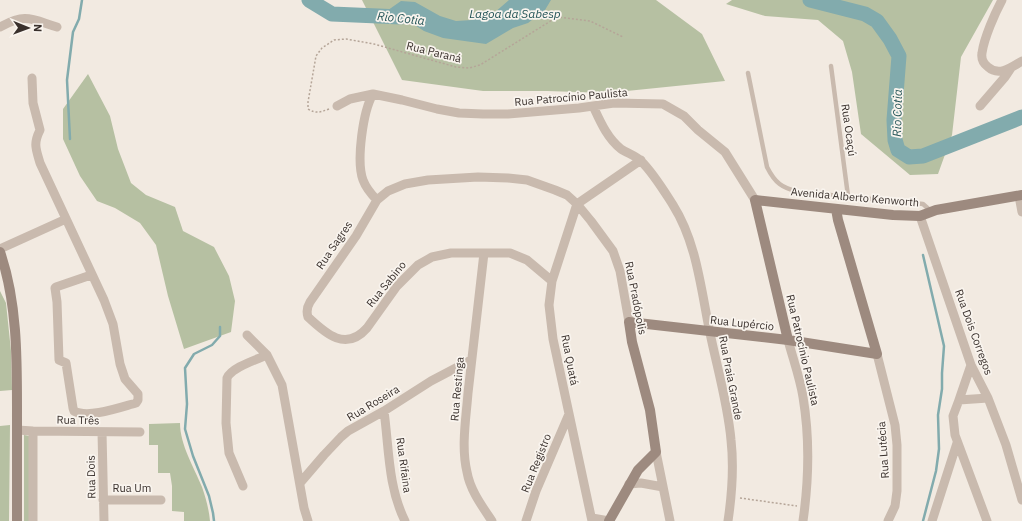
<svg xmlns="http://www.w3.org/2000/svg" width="1022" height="521" font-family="'IBM Plex Sans',sans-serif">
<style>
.green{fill:#b6c0a2}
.water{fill:#82abad}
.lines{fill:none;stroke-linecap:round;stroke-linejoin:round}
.stream{stroke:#82abad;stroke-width:2.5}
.river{stroke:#82abad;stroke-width:15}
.path{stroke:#b5a598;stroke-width:1.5;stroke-dasharray:2 2;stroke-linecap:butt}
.lane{stroke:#c9baae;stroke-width:4.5}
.street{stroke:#c9baae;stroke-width:9}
.secondary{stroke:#9d8a7f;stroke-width:10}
.labels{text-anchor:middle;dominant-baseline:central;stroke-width:3.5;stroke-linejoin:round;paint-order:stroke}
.street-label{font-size:11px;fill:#39302c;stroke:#f9f4ee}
.water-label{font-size:12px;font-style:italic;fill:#245457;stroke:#f9f4ee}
</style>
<rect width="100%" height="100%" fill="#f2eae1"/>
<path class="green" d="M 362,0 L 656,0 L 702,34 L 725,81 L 607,93 L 547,91 L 483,91 L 402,80 Z
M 732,0 L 993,0 L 961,57 L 952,135 L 938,174 L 910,175 L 861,134 L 852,72 L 843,41 L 818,20 L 765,16 L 726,4 Z
M 88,74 L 110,116 L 118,149 L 131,183 L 146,195 L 175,207 L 183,231 L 214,247 L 229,276 L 235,301 L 231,332 L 184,349 L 168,296 L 156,245 L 140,223 L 115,208 L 97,201 L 80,176 L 63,139 L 63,109 Z
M 0,291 L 6,303 L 11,351 L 12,390 L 0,391 Z
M 180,423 C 180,445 194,467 202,487 C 206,498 209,510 210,521 L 184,521 L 184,512 L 172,511 L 172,486 L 170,473 L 158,473 L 158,445 L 149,445 L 149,424 Z
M 10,425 L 9,521 L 0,521 L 0,426 Z
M 24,435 L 30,436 L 31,521 L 24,521 Z"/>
<path class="water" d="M 509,0 L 551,0 L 545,10 L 528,23 L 513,28 L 486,44 L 443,38 L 424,31 L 410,22 L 381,15 L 401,1 L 415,2 L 440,16 L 456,21 L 472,20 L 494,13 Z"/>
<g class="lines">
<path class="stream" d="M 70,139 L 67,80 L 73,32 L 79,19 L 82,0
M 214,521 L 213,513 L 209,496 L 193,456 L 185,429 L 187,404 L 185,368 L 194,354 L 212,345 L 220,336 L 220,327
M 923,521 L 936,471 L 939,449 L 938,415 L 942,389 L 942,373 L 944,346 L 923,255"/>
<path class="river" d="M 309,0 L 332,14 L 401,17
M 810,0 L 865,14 L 877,21 L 890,39 L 899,56 L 894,120 L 895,140 L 898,150 L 909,157 L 923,156 L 1022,117"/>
<path class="path" d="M 329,109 C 321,112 316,114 308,109 L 308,102 L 316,56 L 322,48 L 334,40 L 346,39 L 374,44 L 456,67 L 469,68 L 480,65 L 557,17 L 590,21 L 623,37
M 740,498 L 797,506"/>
<path class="lane" d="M 831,66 L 848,196
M 748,73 L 767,167 C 775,183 782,188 799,192 L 923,204 L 932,212"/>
<path class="street" d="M 1002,0 C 995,13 984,38 982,53 C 981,59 984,64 988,67 C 999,77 1012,67 1022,61
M 0,27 C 26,13 31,19 57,27
M 32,78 L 33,103 L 40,130 C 33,144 36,149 40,163 L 104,300 L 113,324 L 120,364 L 125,379 L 138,394 L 138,400 L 136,403 C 121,407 88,419 74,411 L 73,408 L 66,363 L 59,360 L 57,302 L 55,288 L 56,287 L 91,275
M 373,94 C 363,111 356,161 363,180 C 366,188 371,194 377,200
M 337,106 L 350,99 L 373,94 L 402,100 L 437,109 L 459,113 L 483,114 L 508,114 L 579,108 L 614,103 L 663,104 L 684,116 L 698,130 L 725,152 L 755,200
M 593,106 C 600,121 607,138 621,149 C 627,153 636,156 641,161 C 654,174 664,191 673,205 C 697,243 701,290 710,333 C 717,367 728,405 731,440 C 734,467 732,494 728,521
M 980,106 L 1005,77 L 1011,68
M 1019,196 L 1022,212
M 920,216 L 971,365 L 988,398 L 1006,445 L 1022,500
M 0,249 L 66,219
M 484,253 C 479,300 473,346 468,393 C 466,419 461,447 467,472 C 470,490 482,506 492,521
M 552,281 L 527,260 L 510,253 L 451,253 L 432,257 L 418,265 L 397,286 L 367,328 C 346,352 326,334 308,317 C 306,311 307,307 310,302 L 356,236 L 377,200 L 388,191 L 405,184 L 428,180 L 478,177 L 508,178 L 527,180 L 555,190 L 567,195 L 577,204 L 591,221 L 613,251 L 620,271 L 629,322
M 247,335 L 267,355 L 282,385 L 304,508 L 308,521
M 788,340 C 793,359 800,378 803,397 C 810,439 809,479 803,521
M 877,354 L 895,425 L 897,445 L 897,491 L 895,506 L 888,521
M 971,365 L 959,400 L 988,398
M 959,400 L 953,416 L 955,435 L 987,521
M 384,411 C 389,448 388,487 405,521
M 17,430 L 33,431 L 140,432
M 33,431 L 33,521
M 102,432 L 104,521
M 656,452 L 670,521
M 300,483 L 324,455 L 341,437 L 348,431 L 384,411 L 431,381 L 471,360
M 629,484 L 641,483 L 663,487
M 243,486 L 229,453 L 226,423 L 227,378 C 232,367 256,360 267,355
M 103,500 L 161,500
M 592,518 L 609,521
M 526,521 L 536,491 L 569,414
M 592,521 L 553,339 L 549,305 L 552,281 L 577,204 L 641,160
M 932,521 L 957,443"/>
<path class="secondary" d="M 0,252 C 18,304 17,363 17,417 C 17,452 17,487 17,521
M 788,340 L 755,200 L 893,215 L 920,216 L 936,210 L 1022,195
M 609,521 L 638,470 L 656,452 L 650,410 L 632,342 L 629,322 L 788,340 L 877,354 L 838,220 L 836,209"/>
</g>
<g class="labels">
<g class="street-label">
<text transform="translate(434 52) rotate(14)">Rua Paraná</text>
<text transform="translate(571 97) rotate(-5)">Rua Patrocínio Paulista</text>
<text transform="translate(849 130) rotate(82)">Rua Ocaçú</text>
<text transform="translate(855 197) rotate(5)">Avenida Alberto Kenworth</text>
<text transform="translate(334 245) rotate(-56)">Rua Sagres</text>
<text transform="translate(386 284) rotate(-51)">Rua Sabino</text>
<text transform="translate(636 298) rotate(79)">Rua Pradópolis</text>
<text transform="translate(742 323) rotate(6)">Rua Lupércio</text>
<text transform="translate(974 332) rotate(70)">Rua Dois Corregos</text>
<text transform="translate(803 350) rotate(77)">Rua Patrocínio Paulista</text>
<text transform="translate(570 360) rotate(79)">Rua Quatá</text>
<text transform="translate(731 378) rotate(79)">Rua Praia Grande</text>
<text transform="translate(457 389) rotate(-85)">Rua Restinga</text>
<text transform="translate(373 403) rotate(-31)">Rua Roseira</text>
<text transform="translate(78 420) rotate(1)">Rua Três</text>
<text transform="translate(883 450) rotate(-94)">Rua Lutécia</text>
<text transform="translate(536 463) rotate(-68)">Rua Registro</text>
<text transform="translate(404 465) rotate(82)">Rua Rifaina</text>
<text transform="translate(91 477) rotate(-91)">Rua Dois</text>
<text x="132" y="488">Rua Um</text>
</g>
<g class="water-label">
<text x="515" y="13">Lagoa da Sabesp</text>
<text transform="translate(401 18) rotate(6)">Rio Cotia</text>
<text transform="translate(897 113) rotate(-89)">Rio Cotia</text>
</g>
</g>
<g transform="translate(28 28) rotate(91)" stroke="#f9f4ee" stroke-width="3" paint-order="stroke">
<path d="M0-3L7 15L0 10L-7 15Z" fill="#39302c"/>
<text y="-6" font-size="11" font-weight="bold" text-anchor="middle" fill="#39302c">N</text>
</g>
</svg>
